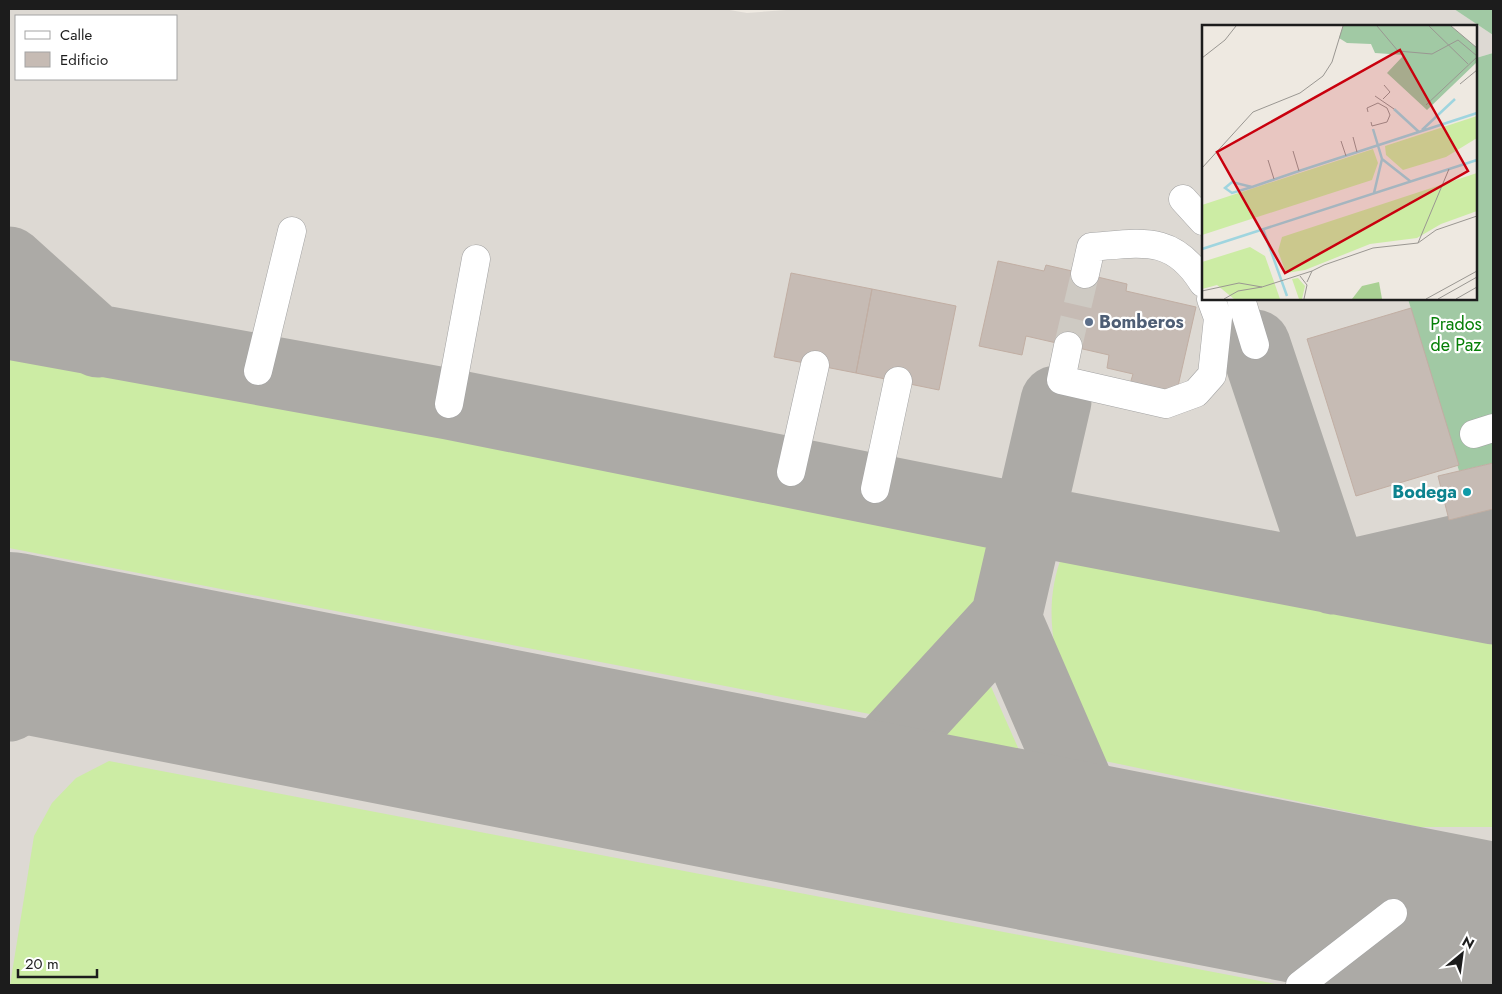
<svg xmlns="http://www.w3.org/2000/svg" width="1502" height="994" font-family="Jost,sans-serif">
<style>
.airport{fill:#ddd9d3;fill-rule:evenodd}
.grass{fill:#cceca4}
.cemetery{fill:#a1c9a4}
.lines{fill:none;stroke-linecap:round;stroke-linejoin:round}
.taxiway{stroke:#acaaa6;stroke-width:71}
.runway{stroke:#acaaa6;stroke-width:178}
.building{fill:#c6bbb4;stroke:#c1aea3}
.minor-tunnel{stroke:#cecac3;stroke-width:28;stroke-dasharray:28 14;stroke-linecap:butt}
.minor-casing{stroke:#a3a3a3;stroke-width:29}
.minor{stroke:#fff;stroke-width:28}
.service-dot{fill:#5c6f8a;stroke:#fff;stroke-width:2}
.culture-dot{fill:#0f9aa8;stroke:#fff;stroke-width:2}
.labels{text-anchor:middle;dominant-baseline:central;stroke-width:4.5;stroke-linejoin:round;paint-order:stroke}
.service-label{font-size:18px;font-weight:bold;fill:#4e5e75;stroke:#fff;text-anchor:start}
.park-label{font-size:18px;fill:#057f07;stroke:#fff}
.culture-label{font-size:18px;font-weight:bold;fill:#0d838f;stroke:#fff;text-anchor:end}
.inset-river{fill:none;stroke:#9fd5df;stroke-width:2.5}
.inset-road{fill:none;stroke:#9a9792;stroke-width:1}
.view{fill:#c9000e;fill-opacity:0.15;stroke:#c9000e;stroke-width:2.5}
.inset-edge{fill:none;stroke:#1c1c1c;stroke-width:2.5}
</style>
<rect width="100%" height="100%" fill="#eee9e1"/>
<path class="airport" d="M 9,9 L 724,9 L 747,13 L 800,9 L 1454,9 L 1493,35 L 1493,53 L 1476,58 L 1476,26 L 1203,26 L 1203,299 L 1408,299 L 1459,471 L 1493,463 L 1493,985 L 9,985 ZM 16,16 L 176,16 L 176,79 L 16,79 Z"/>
<path class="grass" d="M 9,337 L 982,526 L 991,536 C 986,596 962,652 914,690 C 902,699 887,707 875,715 L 9,548 Z
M 1074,548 L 1493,628 L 1493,827 L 1420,827 L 1100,760 C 1065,697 1034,625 1063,553 Z
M 985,673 L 1019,750 L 933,732 Z
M 109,761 L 1281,985 L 10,985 L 34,836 L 52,803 L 76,778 Z"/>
<path class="cemetery" d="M 1454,9 L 1493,9 L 1493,35 Z
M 1493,53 L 1493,463 L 1459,471 L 1408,299 L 1476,299 L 1476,58 Z"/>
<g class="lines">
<path class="taxiway" d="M 9,262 L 98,342
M 9,324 L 449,404 L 1029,520 L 1493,609
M 1255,345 L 1333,579
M 1357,573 L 1493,542
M 1006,618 L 1109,856
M 9,706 L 20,643
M 837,802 L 1006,618 L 1056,401"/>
<path class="runway" d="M 9,641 L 1493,932"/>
</g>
<path class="building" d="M 998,261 L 1044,271 L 1046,265 L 1085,274 L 1127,284 L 1126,291 L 1196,307 L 1176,395 L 1130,384 L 1133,374 L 1107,368 L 1109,355 L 1026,336 L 1022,355 L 979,346 Z
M 791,273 L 872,289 L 856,373 L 774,357 Z
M 872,289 L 956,306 L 939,390 L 856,373 Z
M 1411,308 L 1459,465 L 1356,496 L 1307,339 Z
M 1493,463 L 1493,509 L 1449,520 L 1438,476 Z"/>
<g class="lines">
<path class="minor-tunnel" d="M 1068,346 L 1085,274"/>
<defs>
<path id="minor" d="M 1183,199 L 1203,221
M 1085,274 L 1091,247 C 1141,243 1173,234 1203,283
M 1241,299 L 1255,345
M 1068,346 L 1061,380 L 1166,404 L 1196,393 L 1212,375 L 1218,318 L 1211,299
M 258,371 L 292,231
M 449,404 L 476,259
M 1474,434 L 1493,428
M 791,472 L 815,365
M 875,489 L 898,381
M 1300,985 L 1393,913"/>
</defs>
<use href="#minor" class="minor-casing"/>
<use href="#minor" class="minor"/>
</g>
<circle class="service-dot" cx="1089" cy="322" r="5"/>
<circle class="culture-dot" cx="1467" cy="492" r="5"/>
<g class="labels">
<g class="service-label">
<text x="1099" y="322">Bomberos</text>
</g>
<g class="park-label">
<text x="1456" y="324">Prados<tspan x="1456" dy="21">de Paz</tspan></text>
</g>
<g class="culture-label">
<text x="1457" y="492">Bodega</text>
</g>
</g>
<g transform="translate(1202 25)">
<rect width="275" height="275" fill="#eee9e1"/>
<path d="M 275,91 L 275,113 L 244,132 L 201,145 L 184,130 L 183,121 ZM 171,124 L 176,138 L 170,155 L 0,210 L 0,180 ZM 275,148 L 275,186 L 239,199 L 215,213 L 168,219 L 103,245 L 84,248 L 76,226 L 80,212 ZM 48,222 L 63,231 L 78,274 L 32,274 L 15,260 L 0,264 L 0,237 ZM 96,253 L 103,261 L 100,274 L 97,274 L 90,254 Z" fill="#cceca4"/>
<path d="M 177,257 L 180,274 L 150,274 L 160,261 Z" fill="#a9d093"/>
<path d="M 141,1 L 249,1 L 275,23 L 275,37 L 225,85 L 185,48 L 202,30 L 173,28 L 169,19 L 145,18 L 137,13 Z" fill="#a1c9a4"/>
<path class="inset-river" d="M 192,84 L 217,107M 171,104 L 180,134 L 172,168M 220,105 L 253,74M 180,134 L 208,156M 50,162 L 30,157 L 23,163 L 30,168 L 50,162 L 97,146 L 275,88M 61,204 L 85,271M 0,224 L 275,135"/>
<path class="inset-road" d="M 175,1 L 196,26 L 230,29 L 256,15 L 275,31M 227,1 L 266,39M 249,1 L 275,23M 0,33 L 23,15 L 34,1M 258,59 L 275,45M 173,71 L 192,84M 181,74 L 188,67 L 182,60M 224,80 L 275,32M 166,87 L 165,83 L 176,78 L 185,83 L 188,90 L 185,97 L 170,101 L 169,97M 151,112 L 155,127M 139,116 L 144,131M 91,126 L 97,146M 66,135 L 72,154M 0,143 L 51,87 L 98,68 L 121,51 L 130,37 L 141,1M 216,218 L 247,144M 98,251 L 105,260 L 102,274M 105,257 L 110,246 L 122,240 L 171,223 L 216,218 L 234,205 L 275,191M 0,266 L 37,258 L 60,262 L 110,246M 22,274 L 36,266 L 60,262M 224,274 L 275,246M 236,274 L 275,252M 254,274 L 275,262"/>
<path class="view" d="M 198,25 L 266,146 L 83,248 L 15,127 Z"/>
<rect width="275" height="275" class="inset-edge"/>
</g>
<rect width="1502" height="994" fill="none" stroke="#1c1c1c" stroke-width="20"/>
<rect x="15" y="15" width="162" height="65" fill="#ffffff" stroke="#a4a4a4"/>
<rect x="25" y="31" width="25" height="8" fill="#ffffff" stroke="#a4a4a4"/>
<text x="60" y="40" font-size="15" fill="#1c1c1c">Calle</text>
<rect x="25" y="52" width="25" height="15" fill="#c6bbb4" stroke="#a4a4a4"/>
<text x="60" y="65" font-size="15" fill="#1c1c1c">Edificio</text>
<g transform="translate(1462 954) rotate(29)" stroke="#ffffff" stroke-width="4" paint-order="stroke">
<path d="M0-4L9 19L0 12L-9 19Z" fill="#1c1c1c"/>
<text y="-8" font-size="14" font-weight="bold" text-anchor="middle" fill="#1c1c1c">N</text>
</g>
<path d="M18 969v8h79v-8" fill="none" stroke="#1c1c1c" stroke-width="2.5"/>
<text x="25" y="969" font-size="15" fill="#1c1c1c" stroke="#ffffff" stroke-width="4" paint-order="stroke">20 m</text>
</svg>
